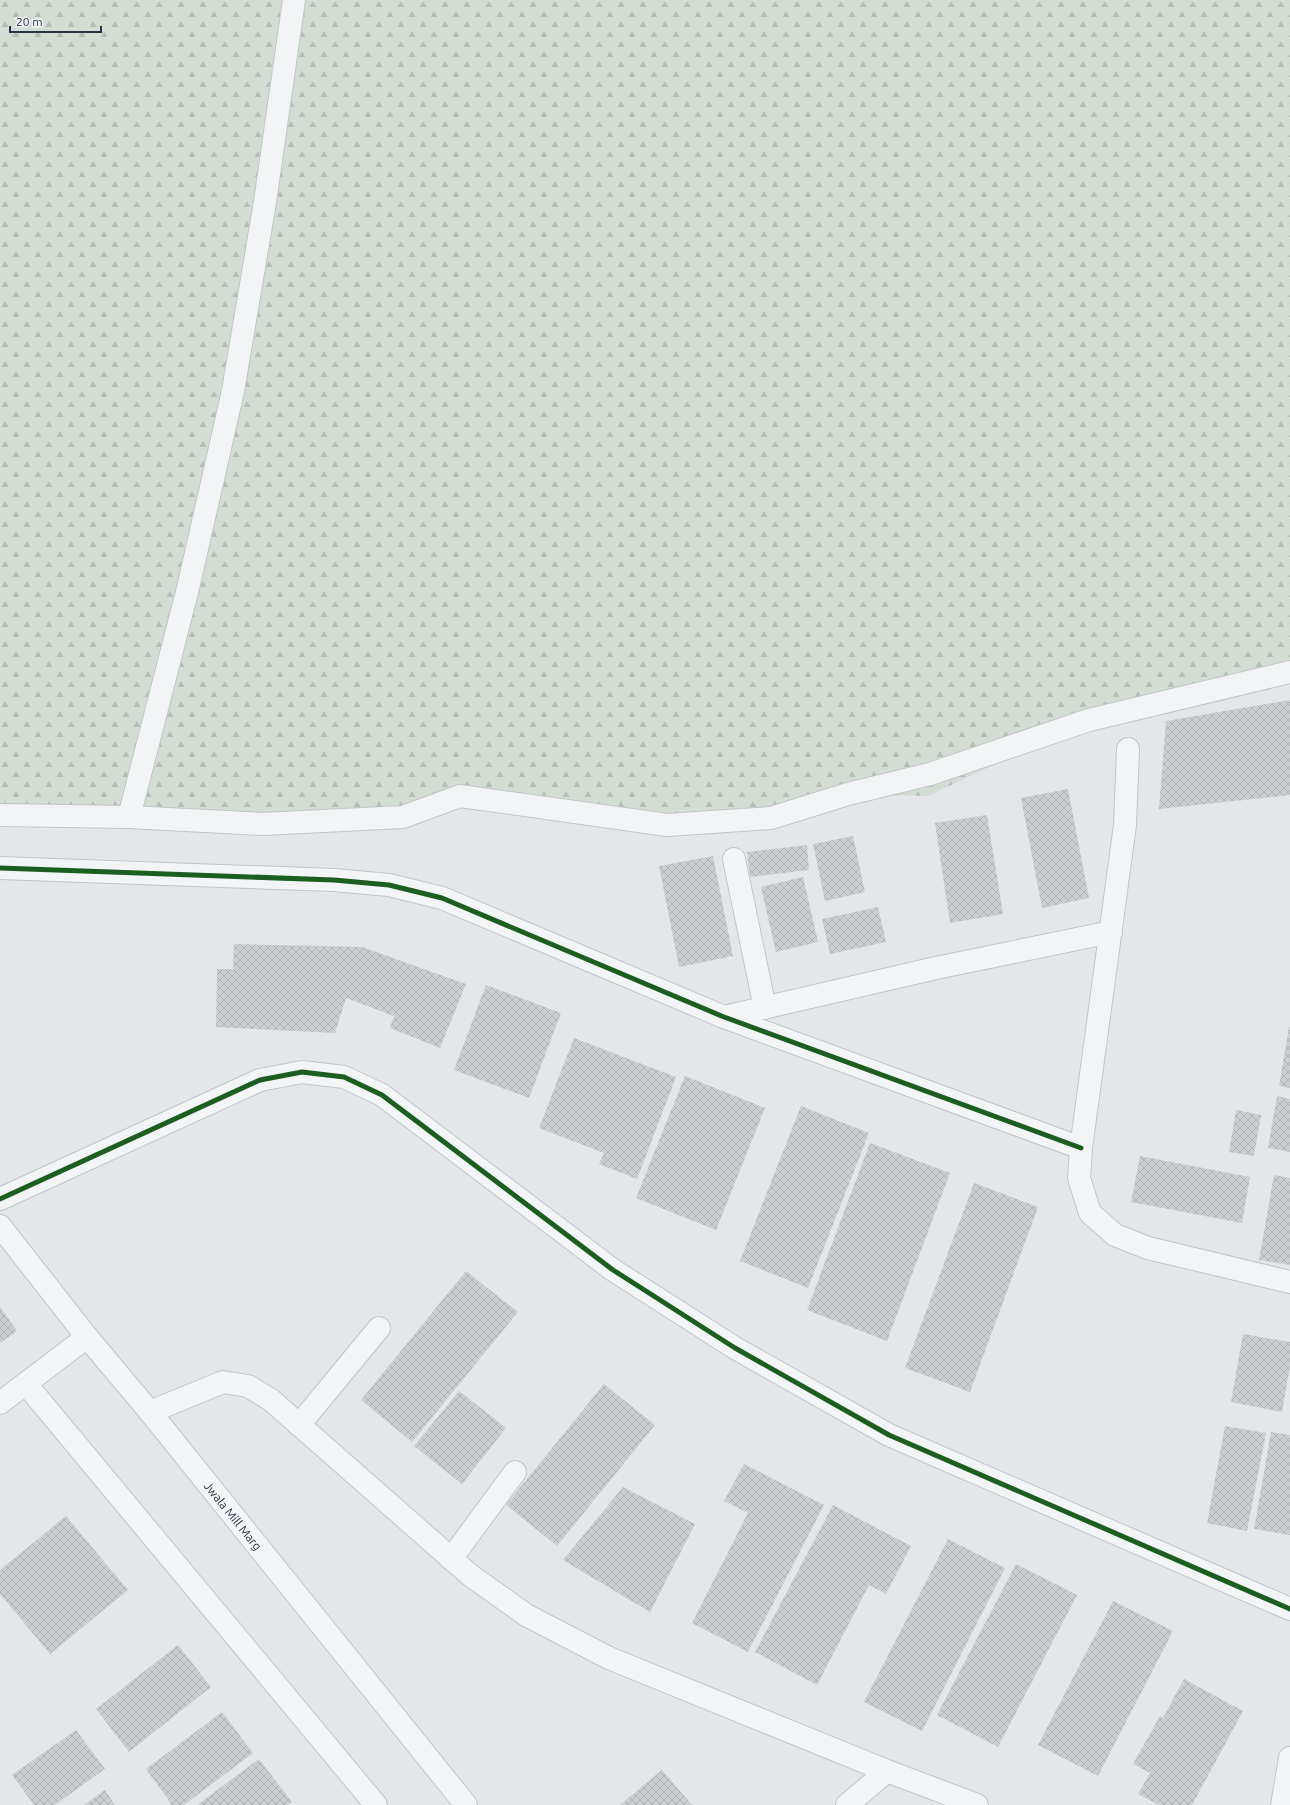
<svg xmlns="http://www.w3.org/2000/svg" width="1290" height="1805" font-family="Ubuntu,sans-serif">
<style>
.forest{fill:url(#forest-firs)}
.building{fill:url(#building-cross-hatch)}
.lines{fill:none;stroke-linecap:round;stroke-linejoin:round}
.minor-casing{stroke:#c2c4c7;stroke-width:24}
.minor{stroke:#f3f4f6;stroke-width:22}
.cycleway-casing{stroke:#f2f4f8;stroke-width:8}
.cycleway{stroke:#1b5e20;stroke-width:5}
.labels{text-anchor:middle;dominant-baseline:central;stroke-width:3;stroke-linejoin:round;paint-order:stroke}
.street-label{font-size:12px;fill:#293244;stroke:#f2f4f8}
</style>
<defs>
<pattern id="forest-firs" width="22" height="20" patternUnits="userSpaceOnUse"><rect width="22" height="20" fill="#d4ddd4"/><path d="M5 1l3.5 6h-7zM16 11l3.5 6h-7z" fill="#b6beb7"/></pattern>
<pattern id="building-cross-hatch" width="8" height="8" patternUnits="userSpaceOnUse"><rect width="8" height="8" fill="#ccced2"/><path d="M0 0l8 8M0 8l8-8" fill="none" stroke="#afb1b6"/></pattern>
</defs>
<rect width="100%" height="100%" fill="#e4e6e9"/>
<path class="forest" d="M 0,0 L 1290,0 L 1290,672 L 1089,720 L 928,796 L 848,794 L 667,825 L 460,796 L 403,817 L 0,815 Z"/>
<path class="building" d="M 1290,700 L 1290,795 L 1159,809 L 1166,721 Z
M 1068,789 L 1089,898 L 1042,908 L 1021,798 Z
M 987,815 L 1003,914 L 950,923 L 935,823 Z
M 853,836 L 865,892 L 825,901 L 813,844 Z
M 807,845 L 809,870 L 750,877 L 747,852 Z
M 713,856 L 733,956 L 679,967 L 659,866 Z
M 803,877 L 818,942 L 776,952 L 761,887 Z
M 878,907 L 886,942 L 830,954 L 822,919 Z
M 234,944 L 362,947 L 466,984 L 440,1048 L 390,1028 L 394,1016 L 346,998 L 335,1033 L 216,1027 L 217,969 L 233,969 Z
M 486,985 L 561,1013 L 529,1098 L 454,1070 Z
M 1289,1027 L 1290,1027 L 1290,1088 L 1279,1086 Z
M 574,1038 L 676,1077 L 637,1179 L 599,1164 L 604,1153 L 539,1128 Z
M 685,1076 L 765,1108 L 716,1230 L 636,1198 Z
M 1277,1096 L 1290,1099 L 1290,1152 L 1268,1148 Z
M 801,1106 L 869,1133 L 808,1288 L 740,1261 Z
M 1236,1110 L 1261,1115 L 1254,1156 L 1229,1152 Z
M 870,1143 L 950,1173 L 887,1341 L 807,1310 Z
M 1140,1156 L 1250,1177 L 1242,1223 L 1131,1202 Z
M 1274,1175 L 1290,1178 L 1290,1265 L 1259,1260 Z
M 974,1183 L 1038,1207 L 970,1392 L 905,1368 Z
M 466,1271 L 518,1312 L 412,1442 L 361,1400 Z
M 0,1307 L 17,1331 L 0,1343 Z
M 1243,1334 L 1290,1342 L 1290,1366 L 1282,1412 L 1231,1402 Z
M 604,1384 L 655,1425 L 557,1546 L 506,1505 Z
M 459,1391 L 506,1428 L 462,1484 L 414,1446 Z
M 1225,1426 L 1266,1433 L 1247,1531 L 1207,1523 Z
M 1271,1432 L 1290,1435 L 1290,1535 L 1254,1529 Z
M 744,1464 L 824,1505 L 748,1652 L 692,1623 L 748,1513 L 724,1501 Z
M 623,1487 L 695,1524 L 650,1612 L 563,1560 Z
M 833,1505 L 911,1546 L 886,1594 L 869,1585 L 817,1685 L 755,1652 Z
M 66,1516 L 128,1590 L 50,1654 L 0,1594 L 0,1570 Z
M 948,1539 L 1005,1568 L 922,1731 L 864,1702 Z
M 1016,1564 L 1077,1595 L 998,1747 L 937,1715 Z
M 1113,1601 L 1173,1631 L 1098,1776 L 1038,1745 Z
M 178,1645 L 211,1687 L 129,1752 L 96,1709 Z
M 1184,1679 L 1243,1711 L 1192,1805 L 1159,1805 L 1138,1794 L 1150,1773 L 1133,1764 L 1160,1716 L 1163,1718 Z
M 222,1712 L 253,1753 L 184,1805 L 172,1805 L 146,1769 Z
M 76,1730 L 105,1769 L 55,1805 L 34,1805 L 12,1775 Z
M 259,1759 L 292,1802 L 288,1805 L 197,1805 Z
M 662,1770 L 692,1805 L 620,1805 Z
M 105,1790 L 115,1805 L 84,1805 Z"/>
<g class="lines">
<defs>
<g id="minor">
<path d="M 1128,749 L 1125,825 L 1081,1148 L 1079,1178 L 1090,1213 L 1115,1235 L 1148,1248 L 1290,1282"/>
<path d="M 0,815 L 129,817 L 263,824 L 403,817 L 460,796 L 667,825 L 771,818 L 848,794 L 930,774 L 1089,720 L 1290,672"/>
<path d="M 129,817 L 188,588 L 233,391 L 265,202 L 294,0"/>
<path d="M 734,859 L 765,1008"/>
<path d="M 0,868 L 334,880 L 389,885 L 442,898 L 724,1017 L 1081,1148"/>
<path d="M 724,1017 L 936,968 L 1111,932"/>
<path d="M 0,1199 L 260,1080 L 302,1072 L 344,1077 L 382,1095 L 613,1270 L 735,1348 L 889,1435 L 1290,1609"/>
<path id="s1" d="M 0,1226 L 87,1337 L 150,1412 L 466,1805"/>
<path d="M 26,1384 L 376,1805"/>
<path d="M 0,1403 L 87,1337"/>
<path d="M 150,1412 L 223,1382 L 248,1386 L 271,1400 L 470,1575 L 526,1615 L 609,1658 L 887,1771 L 977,1805"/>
<path d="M 299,1425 L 379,1328"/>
<path d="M 451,1559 L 515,1472"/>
<path d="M 847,1805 L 887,1771"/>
<path d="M 1282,1805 L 1290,1758"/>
</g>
</defs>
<use href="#minor" class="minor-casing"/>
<use href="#minor" class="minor"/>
<defs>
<path id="cycleway" d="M 0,868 L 334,880 L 389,885 L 442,898 L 724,1017 L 1081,1148
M 0,1199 L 260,1080 L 302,1072 L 344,1077 L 382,1095 L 613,1270 L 735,1348 L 889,1435 L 1290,1609"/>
</defs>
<use href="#cycleway" class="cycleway-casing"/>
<use href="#cycleway" class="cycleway"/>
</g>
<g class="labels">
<g class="street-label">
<text stroke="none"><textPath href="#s1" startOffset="372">Jwala Mill Marg</textPath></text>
</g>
</g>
<path d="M10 26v6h91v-6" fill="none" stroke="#293244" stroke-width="2"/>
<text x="16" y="26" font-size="12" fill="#293244" stroke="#f2f4f8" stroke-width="3" paint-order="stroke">20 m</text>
</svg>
